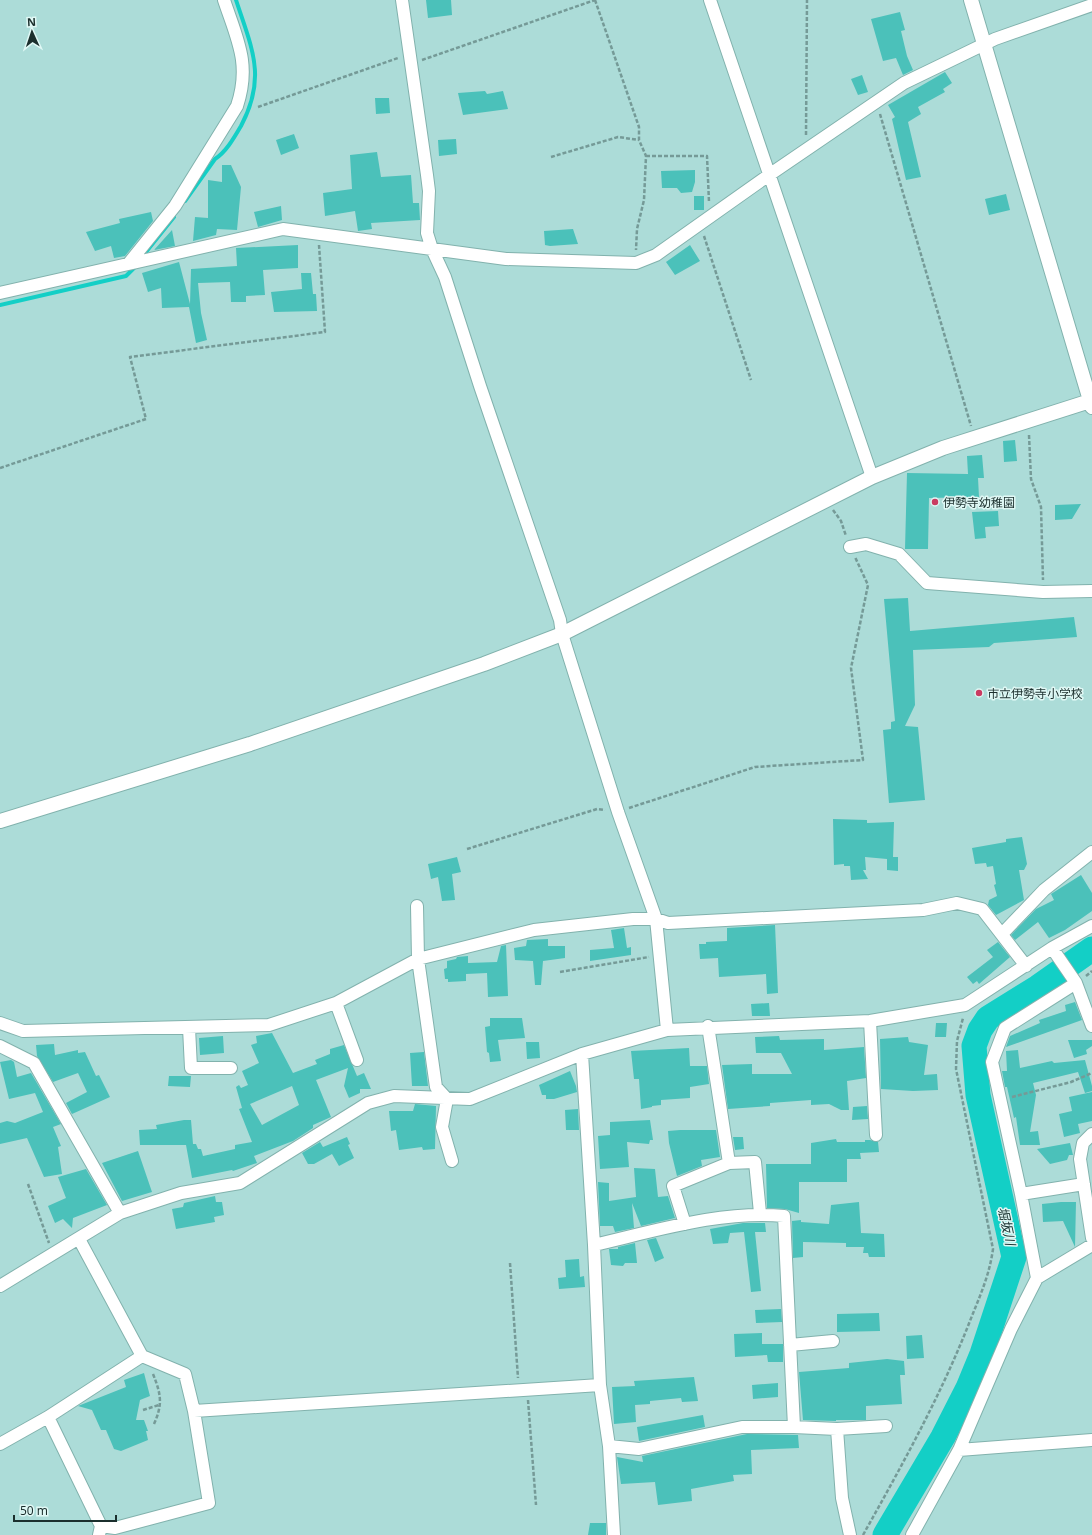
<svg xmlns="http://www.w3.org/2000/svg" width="1092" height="1535" font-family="'Noto Sans','Noto Sans JP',sans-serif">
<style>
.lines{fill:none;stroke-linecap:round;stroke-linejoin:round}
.stream{stroke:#13cfc6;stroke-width:4}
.river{stroke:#13cfc6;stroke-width:25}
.building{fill:#4bc1ba;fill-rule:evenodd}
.minor-casing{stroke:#82b2ad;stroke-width:14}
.tertiary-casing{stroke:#82b2ad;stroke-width:16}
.path{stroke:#759a97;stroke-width:2.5;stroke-dasharray:4 2;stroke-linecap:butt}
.minor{stroke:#fff;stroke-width:12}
.tertiary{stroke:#fff;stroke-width:14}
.poi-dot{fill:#ca3b61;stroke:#e0f8f5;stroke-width:1.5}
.labels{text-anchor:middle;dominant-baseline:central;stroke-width:3;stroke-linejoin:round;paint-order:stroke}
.poi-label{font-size:12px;fill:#1b2f2d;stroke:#e0f8f5;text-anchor:start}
.water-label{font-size:13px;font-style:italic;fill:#193230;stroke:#e0f8f5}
</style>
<rect width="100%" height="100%" fill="#acdcd8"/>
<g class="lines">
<path class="stream" d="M 185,201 L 215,159 C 226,152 234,138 241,126 C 267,77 252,49 236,0
M 142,257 L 174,217
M 0,305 L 126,276 L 136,266"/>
<path class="river" d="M 885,1535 L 943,1437 L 968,1388 L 982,1354 L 1014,1257 L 978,1095 L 974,1046 L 980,1030 L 988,1018 L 1038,987 L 1092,949"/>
</g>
<path class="building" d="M 426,0 L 451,0 L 452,15 L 428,18 Z
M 900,12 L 905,30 L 901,31 L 907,56 L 913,70 L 903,75 L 896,58 L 883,61 L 871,19 Z
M 945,72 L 952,83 L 943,89 L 945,92 L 918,107 L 921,114 L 908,122 L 921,177 L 906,180 L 892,119 L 895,117 L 888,105 Z
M 862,75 L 868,92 L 858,95 L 851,79 Z
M 485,91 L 487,94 L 503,91 L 508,109 L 463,115 L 458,93 Z
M 375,98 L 389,98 L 390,113 L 376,114 Z
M 294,134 L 299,148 L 281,155 L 276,140 Z
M 456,139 L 457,154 L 439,156 L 438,140 Z
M 377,152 L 381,177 L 411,175 L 413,203 L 419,203 L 420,220 L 371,223 L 372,229 L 358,231 L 355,211 L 325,216 L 323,193 L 352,189 L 350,155 Z
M 222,165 L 231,165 L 241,187 L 237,230 L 217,229 L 216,235 L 193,241 L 195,217 L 208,218 L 208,180 L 222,182 Z
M 695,170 L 695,182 L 692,192 L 681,193 L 677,188 L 662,188 L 661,171 Z
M 1006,194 L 1010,210 L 989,215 L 985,199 Z
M 694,196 L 704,196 L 704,210 L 694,210 Z
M 281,206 L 282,220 L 258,227 L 254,212 Z
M 151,212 L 153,221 L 125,256 L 114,258 L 111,246 L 95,251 L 86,232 L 120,223 L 119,219 Z
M 573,229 L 578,244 L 550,246 L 545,245 L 544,231 Z
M 172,230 L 175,246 L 154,250 Z
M 298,245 L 298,268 L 263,270 L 265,295 L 246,296 L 246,302 L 231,302 L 230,282 L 198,283 L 201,313 L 207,340 L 196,343 L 189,307 L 162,308 L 161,288 L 148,292 L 142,273 L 179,262 L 190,304 L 191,269 L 237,266 L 236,248 Z
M 690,245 L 700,261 L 675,275 L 666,262 Z
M 301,273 L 311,273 L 313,294 L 316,294 L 317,311 L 274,312 L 271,292 L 302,289 Z
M 1015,440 L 1017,461 L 1004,462 L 1003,441 Z
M 982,455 L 984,478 L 978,478 L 979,497 L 929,498 L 928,549 L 905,549 L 907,473 L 968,474 L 967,456 Z
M 1081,504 L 1072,519 L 1055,520 L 1055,505 Z
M 998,511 L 999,526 L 985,527 L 986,538 L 975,539 L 972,512 Z
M 908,598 L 910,631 L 1074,617 L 1077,637 L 994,643 L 989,647 L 913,650 L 915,705 L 905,726 L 918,727 L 925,800 L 889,803 L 883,730 L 891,729 L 891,722 L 895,721 L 884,599 Z
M 833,819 L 867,820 L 867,823 L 894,822 L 893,857 L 898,857 L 898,871 L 887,870 L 887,859 L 865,857 L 866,870 L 863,870 L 868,879 L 851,880 L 850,866 L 844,866 L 844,864 L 834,865 Z
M 1022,837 L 1027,864 L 1024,870 L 1019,870 L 1024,900 L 996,915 L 988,905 L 989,900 L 997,896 L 994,885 L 996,884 L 993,866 L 987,867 L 986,863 L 975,864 L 972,848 L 1006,842 L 1006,839 Z
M 457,857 L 461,872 L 452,874 L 455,900 L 442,901 L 438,877 L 431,879 L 428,864 Z
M 1081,875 L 1092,893 L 1092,911 L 1065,930 L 1049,938 L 1038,922 L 1015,940 L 1011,935 L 1036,909 L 1054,900 L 1051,894 Z
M 775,925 L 778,993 L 767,994 L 766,974 L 719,977 L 718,958 L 700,959 L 699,944 L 706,944 L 706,942 L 727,941 L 727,928 Z
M 624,928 L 627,948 L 631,947 L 631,955 L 590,961 L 590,950 L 614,948 L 611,930 Z
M 548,939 L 548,946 L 565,946 L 565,958 L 543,961 L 541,985 L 535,985 L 533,961 L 515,960 L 514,948 L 526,946 L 527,940 Z
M 998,942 L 1010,957 L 979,984 L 977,981 L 973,984 L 967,977 L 993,957 L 987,950 Z
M 506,945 L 508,996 L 488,997 L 487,973 L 466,974 L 466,981 L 448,982 L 448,979 L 445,979 L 444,969 L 447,968 L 447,961 L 456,959 L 457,957 L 468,956 L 468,963 L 497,962 L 501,946 Z
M 1075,1002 L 1082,1020 L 1006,1047 L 1010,1036 L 1040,1023 L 1039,1020 L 1066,1011 L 1065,1005 Z
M 769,1003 L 770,1016 L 752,1016 L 751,1004 Z
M 490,1018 L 522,1018 L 525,1038 L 498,1040 L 501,1061 L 490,1062 L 489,1053 L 487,1052 L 485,1027 L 490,1026 Z
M 936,1023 L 947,1023 L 946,1037 L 935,1037 Z
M 272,1033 L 293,1073 L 317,1064 L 315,1060 L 330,1054 L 330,1049 L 344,1045 L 357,1076 L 364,1073 L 371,1089 L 360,1089 L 360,1093 L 349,1098 L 344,1086 L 348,1068 L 316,1080 L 331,1117 L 313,1125 L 313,1128 L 293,1141 L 254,1156 L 257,1163 L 233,1171 L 232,1170 L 192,1178 L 186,1145 L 187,1145 L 140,1145 L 139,1130 L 157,1129 L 156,1125 L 184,1120 L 191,1120 L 193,1144 L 196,1144 L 198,1149 L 201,1149 L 203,1156 L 235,1149 L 235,1145 L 252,1142 L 239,1109 L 242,1108 L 236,1087 L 239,1085 L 241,1088 L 248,1085 L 242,1071 L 259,1063 L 251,1045 L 257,1043 L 256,1036 ZM 292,1086 L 299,1105 L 262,1125 L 250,1104 Z
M 223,1036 L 224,1053 L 200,1055 L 199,1038 Z
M 779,1036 L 780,1040 L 824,1039 L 824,1050 L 864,1047 L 866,1078 L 847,1081 L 849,1110 L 841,1110 L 829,1104 L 811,1105 L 811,1100 L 770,1103 L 770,1106 L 728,1109 L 722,1065 L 752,1064 L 752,1074 L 792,1074 L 781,1053 L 756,1053 L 755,1037 Z
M 908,1037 L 909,1042 L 928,1045 L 924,1075 L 937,1074 L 938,1090 L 913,1091 L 881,1089 L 880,1039 Z
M 1068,1040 L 1092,1040 L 1092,1046 L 1086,1050 L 1087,1054 L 1074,1058 Z
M 526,1042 L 539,1042 L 540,1058 L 527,1059 Z
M 54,1044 L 55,1055 L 78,1050 L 78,1053 L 85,1052 L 96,1076 L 99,1075 L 110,1097 L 72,1114 L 66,1103 L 87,1092 L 78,1073 L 53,1082 L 37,1056 L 36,1045 Z
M 689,1048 L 690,1066 L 707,1066 L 709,1084 L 690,1087 L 690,1098 L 661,1100 L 661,1105 L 652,1106 L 652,1107 L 641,1109 L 639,1079 L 634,1079 L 631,1051 Z
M 1018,1050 L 1020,1068 L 1052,1061 L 1054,1063 L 1085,1060 L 1092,1086 L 1092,1091 L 1085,1093 L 1078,1072 L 1033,1083 L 1036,1095 L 1030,1132 L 1038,1131 L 1040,1145 L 1020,1145 L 1016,1117 L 1014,1118 L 1007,1087 L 1005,1087 L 1002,1071 L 1007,1071 L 1006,1051 Z
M 424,1052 L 428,1086 L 412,1086 L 410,1053 Z
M 11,1060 L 14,1062 L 17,1077 L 31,1073 L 61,1124 L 53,1127 L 61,1146 L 58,1147 L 62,1174 L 44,1177 L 27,1138 L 0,1144 L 0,1123 L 7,1121 L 15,1123 L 43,1112 L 35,1093 L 9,1099 L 0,1062 Z
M 570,1071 L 576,1086 L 577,1092 L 554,1099 L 546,1099 L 546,1095 L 542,1095 L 539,1085 Z
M 169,1076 L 191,1076 L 190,1087 L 168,1086 Z
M 1092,1092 L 1092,1121 L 1078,1124 L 1080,1133 L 1064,1137 L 1059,1114 L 1072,1111 L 1069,1097 Z
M 415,1104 L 436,1106 L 435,1149 L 423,1150 L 422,1147 L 399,1150 L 396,1130 L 391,1131 L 389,1111 L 413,1111 Z
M 867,1106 L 868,1119 L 852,1120 L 853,1107 Z
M 578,1109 L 579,1130 L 566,1130 L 565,1110 Z
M 650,1120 L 653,1140 L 650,1140 L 649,1144 L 627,1142 L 629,1167 L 600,1169 L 598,1136 L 610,1135 L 610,1122 Z
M 680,1130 L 716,1130 L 720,1157 L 701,1160 L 702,1166 L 677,1176 L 669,1143 L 668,1131 Z
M 347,1137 L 350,1144 L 348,1145 L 354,1158 L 339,1166 L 332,1154 L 314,1164 L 308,1164 L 302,1153 L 320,1142 L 323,1147 Z
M 733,1137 L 743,1137 L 744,1149 L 735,1150 Z
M 836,1139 L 837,1142 L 865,1142 L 865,1140 L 870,1140 L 878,1142 L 879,1152 L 860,1153 L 861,1159 L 847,1159 L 847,1182 L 799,1182 L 799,1213 L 785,1209 L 767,1208 L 766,1164 L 811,1164 L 811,1143 Z
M 1070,1143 L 1073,1155 L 1069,1155 L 1067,1160 L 1050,1164 L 1037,1149 Z
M 138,1151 L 152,1192 L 122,1201 L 102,1163 Z
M 634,1168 L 655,1169 L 658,1197 L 668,1196 L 675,1218 L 641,1226 L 632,1203 L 634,1228 L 615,1232 L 613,1226 L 600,1226 L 598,1182 L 609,1183 L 609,1201 L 636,1197 Z
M 86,1169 L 107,1205 L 73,1218 L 72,1228 L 63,1219 L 55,1223 L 48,1206 L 66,1198 L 58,1177 Z
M 215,1196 L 216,1202 L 222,1202 L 224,1215 L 214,1217 L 215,1222 L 176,1229 L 172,1209 L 183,1207 L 184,1203 Z
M 859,1202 L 861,1233 L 884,1234 L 885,1257 L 869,1257 L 868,1253 L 863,1253 L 864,1247 L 846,1247 L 846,1243 L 803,1242 L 803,1257 L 793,1258 L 792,1221 L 801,1220 L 801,1222 L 829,1224 L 831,1205 Z
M 1061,1202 L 1076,1202 L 1075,1247 L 1063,1221 L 1043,1222 L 1042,1204 Z
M 743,1223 L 765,1223 L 766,1232 L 755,1232 L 761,1291 L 751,1292 L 744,1232 L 730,1233 L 728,1243 L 713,1244 L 710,1229 Z
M 656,1238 L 664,1258 L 655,1262 L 647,1240 Z
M 635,1243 L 637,1263 L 625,1263 L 623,1266 L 611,1265 L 609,1249 L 618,1249 L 618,1247 Z
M 579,1259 L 580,1277 L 584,1276 L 585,1287 L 559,1289 L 558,1278 L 566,1277 L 565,1260 Z
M 781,1309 L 782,1322 L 756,1323 L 755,1310 Z
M 879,1313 L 880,1331 L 837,1332 L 837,1314 Z
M 762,1333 L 762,1344 L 783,1344 L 783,1362 L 768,1362 L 767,1355 L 735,1357 L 734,1334 Z
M 922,1335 L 924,1358 L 907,1359 L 906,1336 Z
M 887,1359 L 904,1361 L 905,1375 L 900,1375 L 902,1404 L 866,1406 L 866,1420 L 836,1420 L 836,1421 L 803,1420 L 799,1372 L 849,1368 L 849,1363 Z
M 144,1373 L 150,1396 L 140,1400 L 136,1420 L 144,1420 L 148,1431 L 146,1431 L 148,1440 L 121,1451 L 114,1449 L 106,1430 L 101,1430 L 92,1410 L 78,1406 L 126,1387 L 124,1380 Z
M 694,1377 L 698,1401 L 682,1402 L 681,1398 L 650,1401 L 650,1404 L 635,1405 L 636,1422 L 614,1424 L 612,1387 L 635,1386 L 634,1381 Z
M 778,1383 L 778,1397 L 753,1399 L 752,1385 Z
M 703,1415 L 705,1427 L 639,1441 L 637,1427 Z
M 747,1434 L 798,1435 L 799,1448 L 751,1450 L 752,1474 L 733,1475 L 734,1481 L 691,1489 L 692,1501 L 658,1505 L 655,1482 L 621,1484 L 617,1457 L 643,1462 L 642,1456 Z
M 590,1523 L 606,1523 L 606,1535 L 588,1535 Z"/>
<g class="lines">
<defs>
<path id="minor" d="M 402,0 L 427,175 L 429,191 L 427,233 L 432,249 L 445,277 L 480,386 L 560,620 L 562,634 L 618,812 L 656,919 L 667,1030
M 710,0 L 872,477
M 129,263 L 175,206 L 237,106 C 251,64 237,39 224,0
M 0,293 L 283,229 L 506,259 L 636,263 L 656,255 L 769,175 L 904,83 L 995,39 L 1092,5
M 850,547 L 866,544 L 899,554 L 927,583 L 1043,592 L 1092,591
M 417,906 L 418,959 L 436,1087 L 447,1099 L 442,1127 L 452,1161
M 1002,934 L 1044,890 L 1092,852
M 1052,948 L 1076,983 L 1092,1026
M 336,1003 L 357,1060
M 870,1021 L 876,1135
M 0,1023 L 23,1031 L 269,1025 L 336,1003 L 418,959 L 534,930 L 633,919 L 656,919 L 668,923 L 923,910 L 957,903 L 982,909 L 1026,966
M 708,1026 L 729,1163 L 755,1162 L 760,1213
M 189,1028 L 191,1068 L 231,1068
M 0,1046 L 34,1063 L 120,1213
M 582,1054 L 594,1245 L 600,1385 L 609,1446 L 614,1535
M 1092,1134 L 1083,1143 L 1080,1159 L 1092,1238
M 1021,1194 L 1084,1184
M 685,1224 L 673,1186 L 729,1163
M 79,1239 L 142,1356 L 185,1374 L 194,1411 L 209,1503 L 115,1528 L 101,1526
M 594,1245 C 655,1231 722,1210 784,1216 L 794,1427
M 1037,1278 L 1021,1194 L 992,1062 L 1005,1028 L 1076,983
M 0,1286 L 120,1213 L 181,1193 L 240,1183 L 368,1103 L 394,1096 L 470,1099 L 582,1054 L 667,1030 L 870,1021 L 965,1005 L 1052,948 L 1092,926
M 790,1345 L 833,1341
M 194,1411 L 600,1385
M 48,1417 L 101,1526 L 99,1535
M 837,1429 L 886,1426
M 0,1444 L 48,1417 L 142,1356
M 609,1446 L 639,1449 L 742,1427 L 794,1427 L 837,1429 L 842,1498 L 850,1535
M 959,1450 L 1092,1440
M 912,1535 L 959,1450 L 1011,1329 L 1037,1278 L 1092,1245"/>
<path id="tertiary" d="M 971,0 L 1092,407
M 0,821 L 250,744 L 484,664 L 562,634 L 872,477 L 943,448 L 1090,401"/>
</defs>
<use href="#minor" class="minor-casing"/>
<use href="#tertiary" class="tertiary-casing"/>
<path class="path" d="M 595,0 L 639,127 L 639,140 L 646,156 L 644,200 L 637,229 L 636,250
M 422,60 L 595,0
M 258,107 L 398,58
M 880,114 L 971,426
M 806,135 L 807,0
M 646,156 L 707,156 L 709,202
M 551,157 L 618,137 L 639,140
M 704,236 L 751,380
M 1029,435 L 1031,479 L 1041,507 L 1043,580
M 0,468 L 146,419 L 130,357 L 325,332 L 319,245
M 833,510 L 841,521 L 846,536
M 629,808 L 755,767 L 863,760 L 851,668 L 868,585 L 855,557
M 467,849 L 597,809 L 605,810
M 560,972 L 649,957
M 1086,976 L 1092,971
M 1012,1097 L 1071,1082 L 1092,1073
M 28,1184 L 49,1243
M 510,1263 L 518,1378
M 153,1374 C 161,1394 163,1404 154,1424
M 528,1400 L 536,1505
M 143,1410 L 159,1405
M 863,1535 C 901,1467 939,1399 968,1326 C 978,1300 989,1278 993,1249 L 956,1069 L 957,1041 L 963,1018"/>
<use href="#minor" class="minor"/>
<use href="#tertiary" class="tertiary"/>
</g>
<g class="poi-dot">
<circle cx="935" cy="502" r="4"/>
<circle cx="979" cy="693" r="4"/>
</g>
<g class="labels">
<g class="poi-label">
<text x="943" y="502">伊勢寺幼稚園</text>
<text x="987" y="693">市立伊勢寺小学校</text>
</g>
<g class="water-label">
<text transform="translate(1007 1226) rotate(78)">堀坂川</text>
</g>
</g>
<g transform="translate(32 32) rotate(357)" stroke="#e0f8f5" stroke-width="3" paint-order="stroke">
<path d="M0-3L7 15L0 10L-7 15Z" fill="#1b2f2d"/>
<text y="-6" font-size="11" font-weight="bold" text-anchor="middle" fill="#1b2f2d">N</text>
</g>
<path d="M14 1515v6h102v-6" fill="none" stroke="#1b2f2d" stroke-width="2"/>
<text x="20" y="1515" font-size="12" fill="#1b2f2d" stroke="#e0f8f5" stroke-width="3" paint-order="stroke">50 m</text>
</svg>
